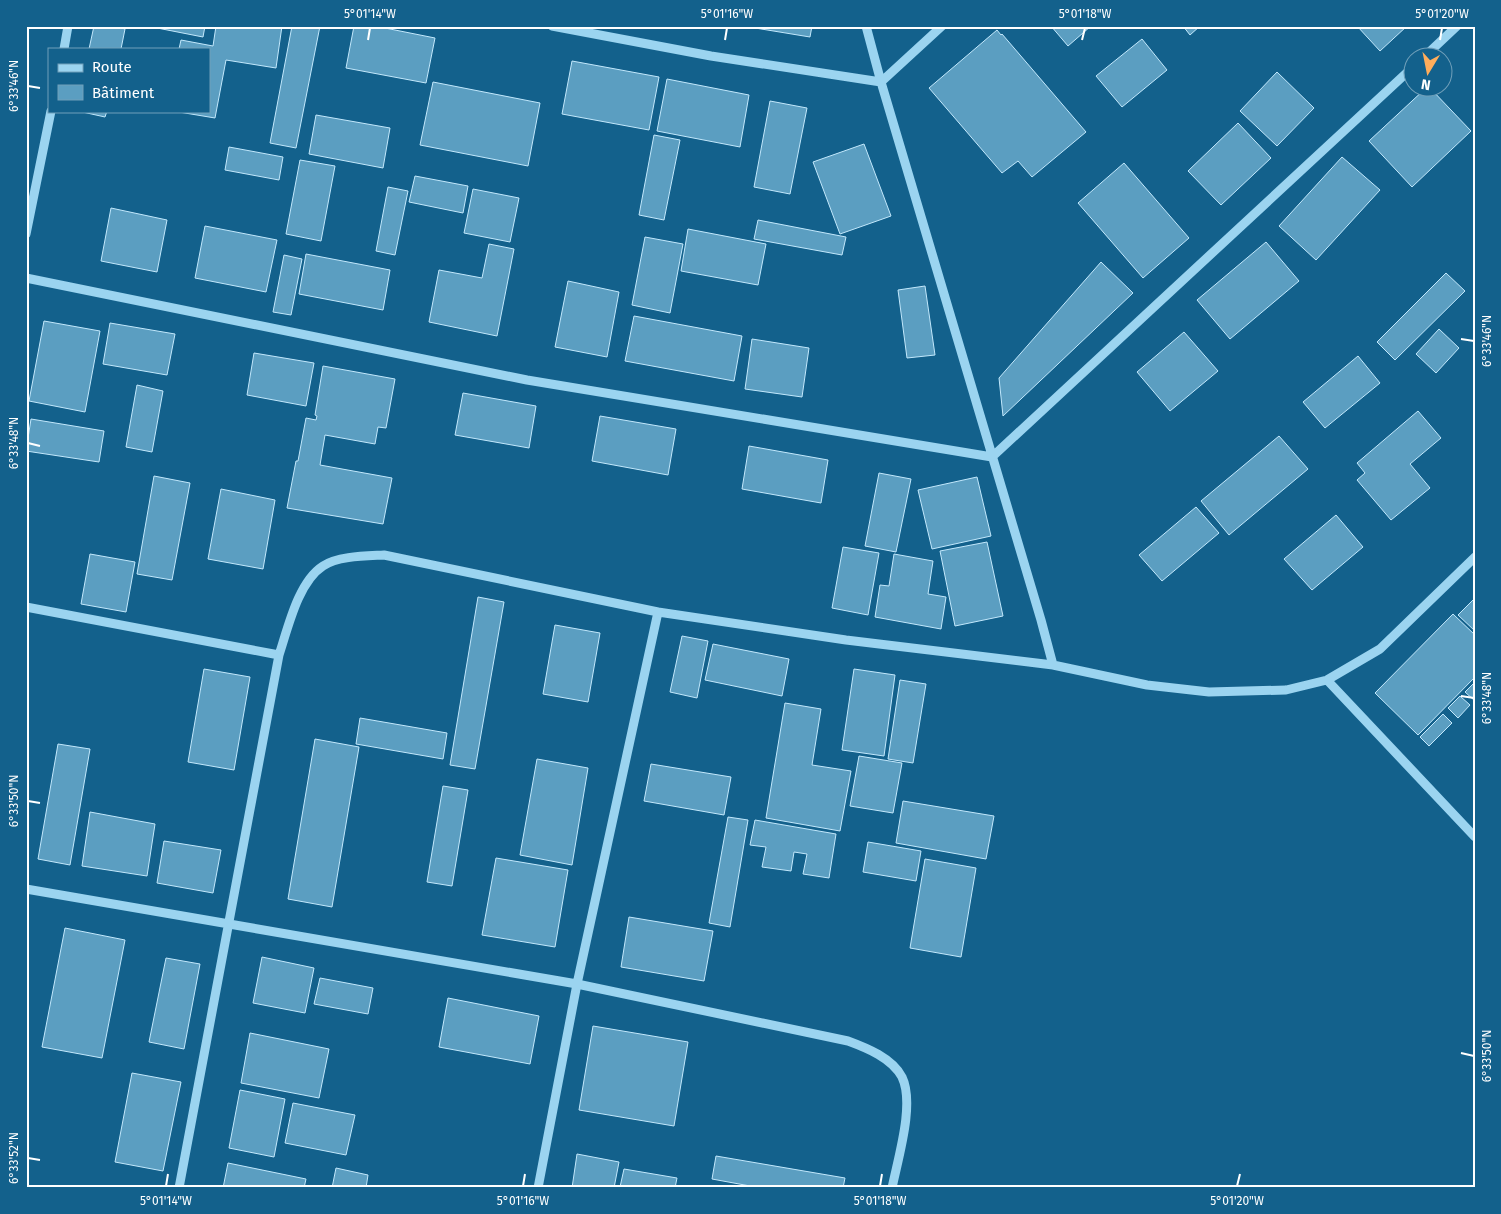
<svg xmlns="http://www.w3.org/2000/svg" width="1501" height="1214" font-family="'Fira Sans',sans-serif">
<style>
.building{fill:#5b9ec1;stroke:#c2e8fc}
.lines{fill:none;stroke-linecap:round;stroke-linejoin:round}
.minor{stroke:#9bd4f0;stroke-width:9}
.ticks{fill:none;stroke:#fff;stroke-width:2}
.neatline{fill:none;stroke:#fff;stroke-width:2}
.ticks-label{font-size:12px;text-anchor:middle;fill:#fff}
</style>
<rect width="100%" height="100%" fill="#13618c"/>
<path class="building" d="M 94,26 L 113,26 L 125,29 L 121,49 L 89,49 Z
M 147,26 L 205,26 L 203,37 Z
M 216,26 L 282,26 L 276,68 L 226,60 L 215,118 L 173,111 L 209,111 L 209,49 L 179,49 L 181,40 L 213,46 Z
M 292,26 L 320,26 L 296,148 L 270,143 Z
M 354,26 L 375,26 L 435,38 L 426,83 L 346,68 Z
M 743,26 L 812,26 L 810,37 Z
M 1051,26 L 1091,26 L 1068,46 Z
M 1183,26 L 1200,26 L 1190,35 Z
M 1357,26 L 1407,26 L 1380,51 Z
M 997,30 L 1001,35 L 1002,34 L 1086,132 L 1032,177 L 1018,161 L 1002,173 L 929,88 Z
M 1142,39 L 1167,70 L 1122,107 L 1096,76 Z
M 572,61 L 659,77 L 649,130 L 562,114 Z
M 1277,72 L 1314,108 L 1277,146 L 1240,111 Z
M 667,79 L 749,95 L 740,147 L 657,131 Z
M 433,82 L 540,103 L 528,166 L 420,145 Z
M 1426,88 L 1430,88 L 1471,131 L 1412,187 L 1369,141 Z
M 770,101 L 807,108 L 790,194 L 754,187 Z
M 78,111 L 107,111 L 105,117 Z
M 316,115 L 390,128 L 383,168 L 309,154 Z
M 1238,123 L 1271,158 L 1221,205 L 1188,171 Z
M 654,135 L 680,140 L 664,220 L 639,215 Z
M 864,144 L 891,216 L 840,234 L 813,162 Z
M 229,147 L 283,157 L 279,180 L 225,170 Z
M 1342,157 L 1380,190 L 1316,260 L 1279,226 Z
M 300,160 L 335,166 L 321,241 L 286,234 Z
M 1124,163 L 1189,238 L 1143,278 L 1078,203 Z
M 415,176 L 468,186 L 463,213 L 409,202 Z
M 388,187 L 408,191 L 395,255 L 376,251 Z
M 473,189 L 519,198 L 510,242 L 464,233 Z
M 111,208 L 167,220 L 157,272 L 101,261 Z
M 758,220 L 846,237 L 842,255 L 754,239 Z
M 205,226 L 277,240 L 266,292 L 195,278 Z
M 688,229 L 766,244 L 758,285 L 681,271 Z
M 645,237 L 683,244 L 670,313 L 632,305 Z
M 1266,242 L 1299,281 L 1230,339 L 1197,300 Z
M 489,244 L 514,249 L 497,336 L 429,322 L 439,270 L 482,278 Z
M 306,254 L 390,270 L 383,310 L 299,294 Z
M 284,255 L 302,259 L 291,315 L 273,312 Z
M 1101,262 L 1133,293 L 1003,416 L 999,378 Z
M 1446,273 L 1465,291 L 1395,360 L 1377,342 Z
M 568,281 L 619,292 L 607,357 L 555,347 Z
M 925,286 L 935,355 L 907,358 L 898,290 Z
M 634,316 L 742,336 L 734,381 L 625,361 Z
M 44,321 L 100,331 L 85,412 L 29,401 Z
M 110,323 L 175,334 L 167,375 L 103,364 Z
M 1439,329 L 1459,348 L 1436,373 L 1416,354 Z
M 1184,332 L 1218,371 L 1170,411 L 1137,372 Z
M 752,339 L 809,348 L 802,397 L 745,389 Z
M 254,353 L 314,363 L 306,406 L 247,395 Z
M 1358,356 L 1380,383 L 1325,428 L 1303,402 Z
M 323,366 L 395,379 L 386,428 L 378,427 L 375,444 L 325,435 L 320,465 L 392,478 L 383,524 L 287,508 L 296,461 L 298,461 L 306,418 L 316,420 L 317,416 L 315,415 Z
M 137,385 L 163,391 L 152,452 L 126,447 Z
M 463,393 L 536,406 L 529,448 L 455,435 Z
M 1418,411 L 1441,438 L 1410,464 L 1430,488 L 1391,520 L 1357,480 L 1365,473 L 1357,463 Z
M 600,416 L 676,429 L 668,475 L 592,461 Z
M 31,419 L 104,431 L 99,462 L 26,451 Z
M 1279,436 L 1308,469 L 1229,535 L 1201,501 Z
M 749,446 L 828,460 L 821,503 L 742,489 Z
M 879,473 L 911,479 L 896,552 L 865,546 Z
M 154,476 L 190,483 L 172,580 L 137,574 Z
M 977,477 L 991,536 L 932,549 L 918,490 Z
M 221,489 L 275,500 L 263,569 L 208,559 Z
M 1196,507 L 1219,533 L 1162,581 L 1139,555 Z
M 1336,515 L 1363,547 L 1312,590 L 1284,559 Z
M 987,542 L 1003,616 L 955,626 L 940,551 Z
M 843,547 L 879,553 L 868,615 L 832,608 Z
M 90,554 L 135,562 L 126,612 L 81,604 Z
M 894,554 L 933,561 L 928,594 L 946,597 L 941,629 L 875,617 L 880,585 L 889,586 Z
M 478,597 L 504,602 L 475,769 L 450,765 Z
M 1475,598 L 1475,631 L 1458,615 Z
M 1453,614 L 1475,635 L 1475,677 L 1418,735 L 1375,693 Z
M 555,625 L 600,633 L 588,702 L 543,694 Z
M 682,636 L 708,641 L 697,698 L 670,692 Z
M 713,644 L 789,659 L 782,696 L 705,680 Z
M 204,669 L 250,677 L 234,770 L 188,762 Z
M 854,669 L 895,675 L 884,756 L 842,750 Z
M 900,680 L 926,684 L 913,763 L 888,759 Z
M 1475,682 L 1475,701 L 1465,692 Z
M 1460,696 L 1470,705 L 1458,718 L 1448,708 Z
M 785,703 L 821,709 L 812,765 L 851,771 L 840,831 L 766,818 Z
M 1443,714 L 1452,723 L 1429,746 L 1420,737 Z
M 360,718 L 447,733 L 443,759 L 356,744 Z
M 315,739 L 359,747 L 332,907 L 288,899 Z
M 58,744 L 90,749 L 70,865 L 38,859 Z
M 859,756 L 902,763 L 893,813 L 850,806 Z
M 537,759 L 588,768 L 572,865 L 520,855 Z
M 651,764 L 731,777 L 724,815 L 644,801 Z
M 443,786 L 468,790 L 452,886 L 427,882 Z
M 903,801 L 994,816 L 986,859 L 896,843 Z
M 90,812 L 155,824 L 147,876 L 82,866 Z
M 728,817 L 748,820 L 730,927 L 709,923 Z
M 755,820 L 836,834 L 829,878 L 803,874 L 807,854 L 794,852 L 791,871 L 762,867 L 766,847 L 750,845 Z
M 164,841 L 221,850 L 213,893 L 157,883 Z
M 868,842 L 921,851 L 916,881 L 863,872 Z
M 496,858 L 568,870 L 555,947 L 482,935 Z
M 925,859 L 976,868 L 961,957 L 910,948 Z
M 629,917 L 713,931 L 704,981 L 621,967 Z
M 65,928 L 125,940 L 102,1058 L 42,1047 Z
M 262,957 L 314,968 L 305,1013 L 253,1003 Z
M 166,958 L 200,964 L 184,1049 L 149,1042 Z
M 320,978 L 373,988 L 368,1014 L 314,1004 Z
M 448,998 L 539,1016 L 530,1064 L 439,1047 Z
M 593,1026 L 688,1042 L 674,1126 L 579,1110 Z
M 250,1033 L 329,1049 L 319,1098 L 241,1083 Z
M 132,1073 L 181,1082 L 163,1171 L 115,1162 Z
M 240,1090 L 285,1099 L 274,1157 L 229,1148 Z
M 293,1103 L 355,1115 L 346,1155 L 285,1143 Z
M 577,1154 L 619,1162 L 614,1188 L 572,1188 Z
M 716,1156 L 845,1178 L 843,1188 L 761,1188 L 712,1179 Z
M 228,1163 L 306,1179 L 304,1188 L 223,1188 Z
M 336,1168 L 368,1175 L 366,1188 L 332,1188 Z
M 624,1169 L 677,1178 L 675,1188 L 620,1187 Z"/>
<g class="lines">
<path class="minor" d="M 552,26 L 711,56 L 881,82 L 942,26
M 866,26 L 881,82 L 1041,620 L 1053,665
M 64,49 L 68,26
M 1423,58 L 1457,26
M 26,234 L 51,111
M 26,278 L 527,380 L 992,457 L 1414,66
M 26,607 L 279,655
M 1327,680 L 1475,837
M 26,889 L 577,984 L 848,1041 C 867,1048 892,1058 902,1077 C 915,1104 898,1158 892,1188
M 179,1188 L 279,655 C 288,628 298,582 323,566 C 338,556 366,556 384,555 L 658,612 L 846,640 L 1053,665 L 1147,685 L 1209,692 L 1286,690 L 1327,680 L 1380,649 L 1475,557
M 538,1188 L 577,984 L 658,612"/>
</g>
<path class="ticks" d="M 368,40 L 370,28M 725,40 L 727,28M 1082,40 L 1085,28M 1440,40 L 1442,28M 28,86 L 40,88M 1461,339 L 1474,341M 28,443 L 40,446M 1461,696 L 1474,698M 28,801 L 40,803M 1461,1053 L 1474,1056M 28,1158 L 40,1160M 166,1186 L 168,1174M 523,1186 L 525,1174M 880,1186 L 882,1174M 1237,1186 L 1240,1174"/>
<rect width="1501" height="1214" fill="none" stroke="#13618c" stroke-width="55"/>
<rect x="48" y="48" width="162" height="65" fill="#13618c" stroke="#71a0ba"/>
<rect x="58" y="64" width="25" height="8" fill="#9bd4f0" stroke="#71a0ba"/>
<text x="92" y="72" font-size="15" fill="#ffffff">Route</text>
<rect x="58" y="85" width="25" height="15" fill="#5b9ec1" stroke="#71a0ba"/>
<text x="92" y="98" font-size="15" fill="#ffffff">Bâtiment</text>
<g transform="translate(1428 72) rotate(190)"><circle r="24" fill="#13618c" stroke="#71a0ba"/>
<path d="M0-4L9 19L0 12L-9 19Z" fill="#ffad5b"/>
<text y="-8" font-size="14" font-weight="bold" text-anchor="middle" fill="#ffffff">N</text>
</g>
<rect x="28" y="28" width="1446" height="1158" class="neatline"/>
<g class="ticks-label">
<text x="370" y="18">5°01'14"W</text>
<text x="727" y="18">5°01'16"W</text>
<text x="1085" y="18">5°01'18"W</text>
<text x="1442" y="18">5°01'20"W</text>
<text transform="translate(14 86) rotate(-90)" y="4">6°33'46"N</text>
<text transform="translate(1487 341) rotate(-90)" y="4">6°33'46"N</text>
<text transform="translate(14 443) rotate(-90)" y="4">6°33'48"N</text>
<text transform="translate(1487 698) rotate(-90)" y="4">6°33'48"N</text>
<text transform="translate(14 801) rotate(-90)" y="4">6°33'50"N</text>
<text transform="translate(1487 1056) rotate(-90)" y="4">6°33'50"N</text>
<text transform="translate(14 1158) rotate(-90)" y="4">6°33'52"N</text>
<text x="166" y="1205">5°01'14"W</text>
<text x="523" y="1205">5°01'16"W</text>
<text x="880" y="1205">5°01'18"W</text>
<text x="1237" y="1205">5°01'20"W</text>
</g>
</svg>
